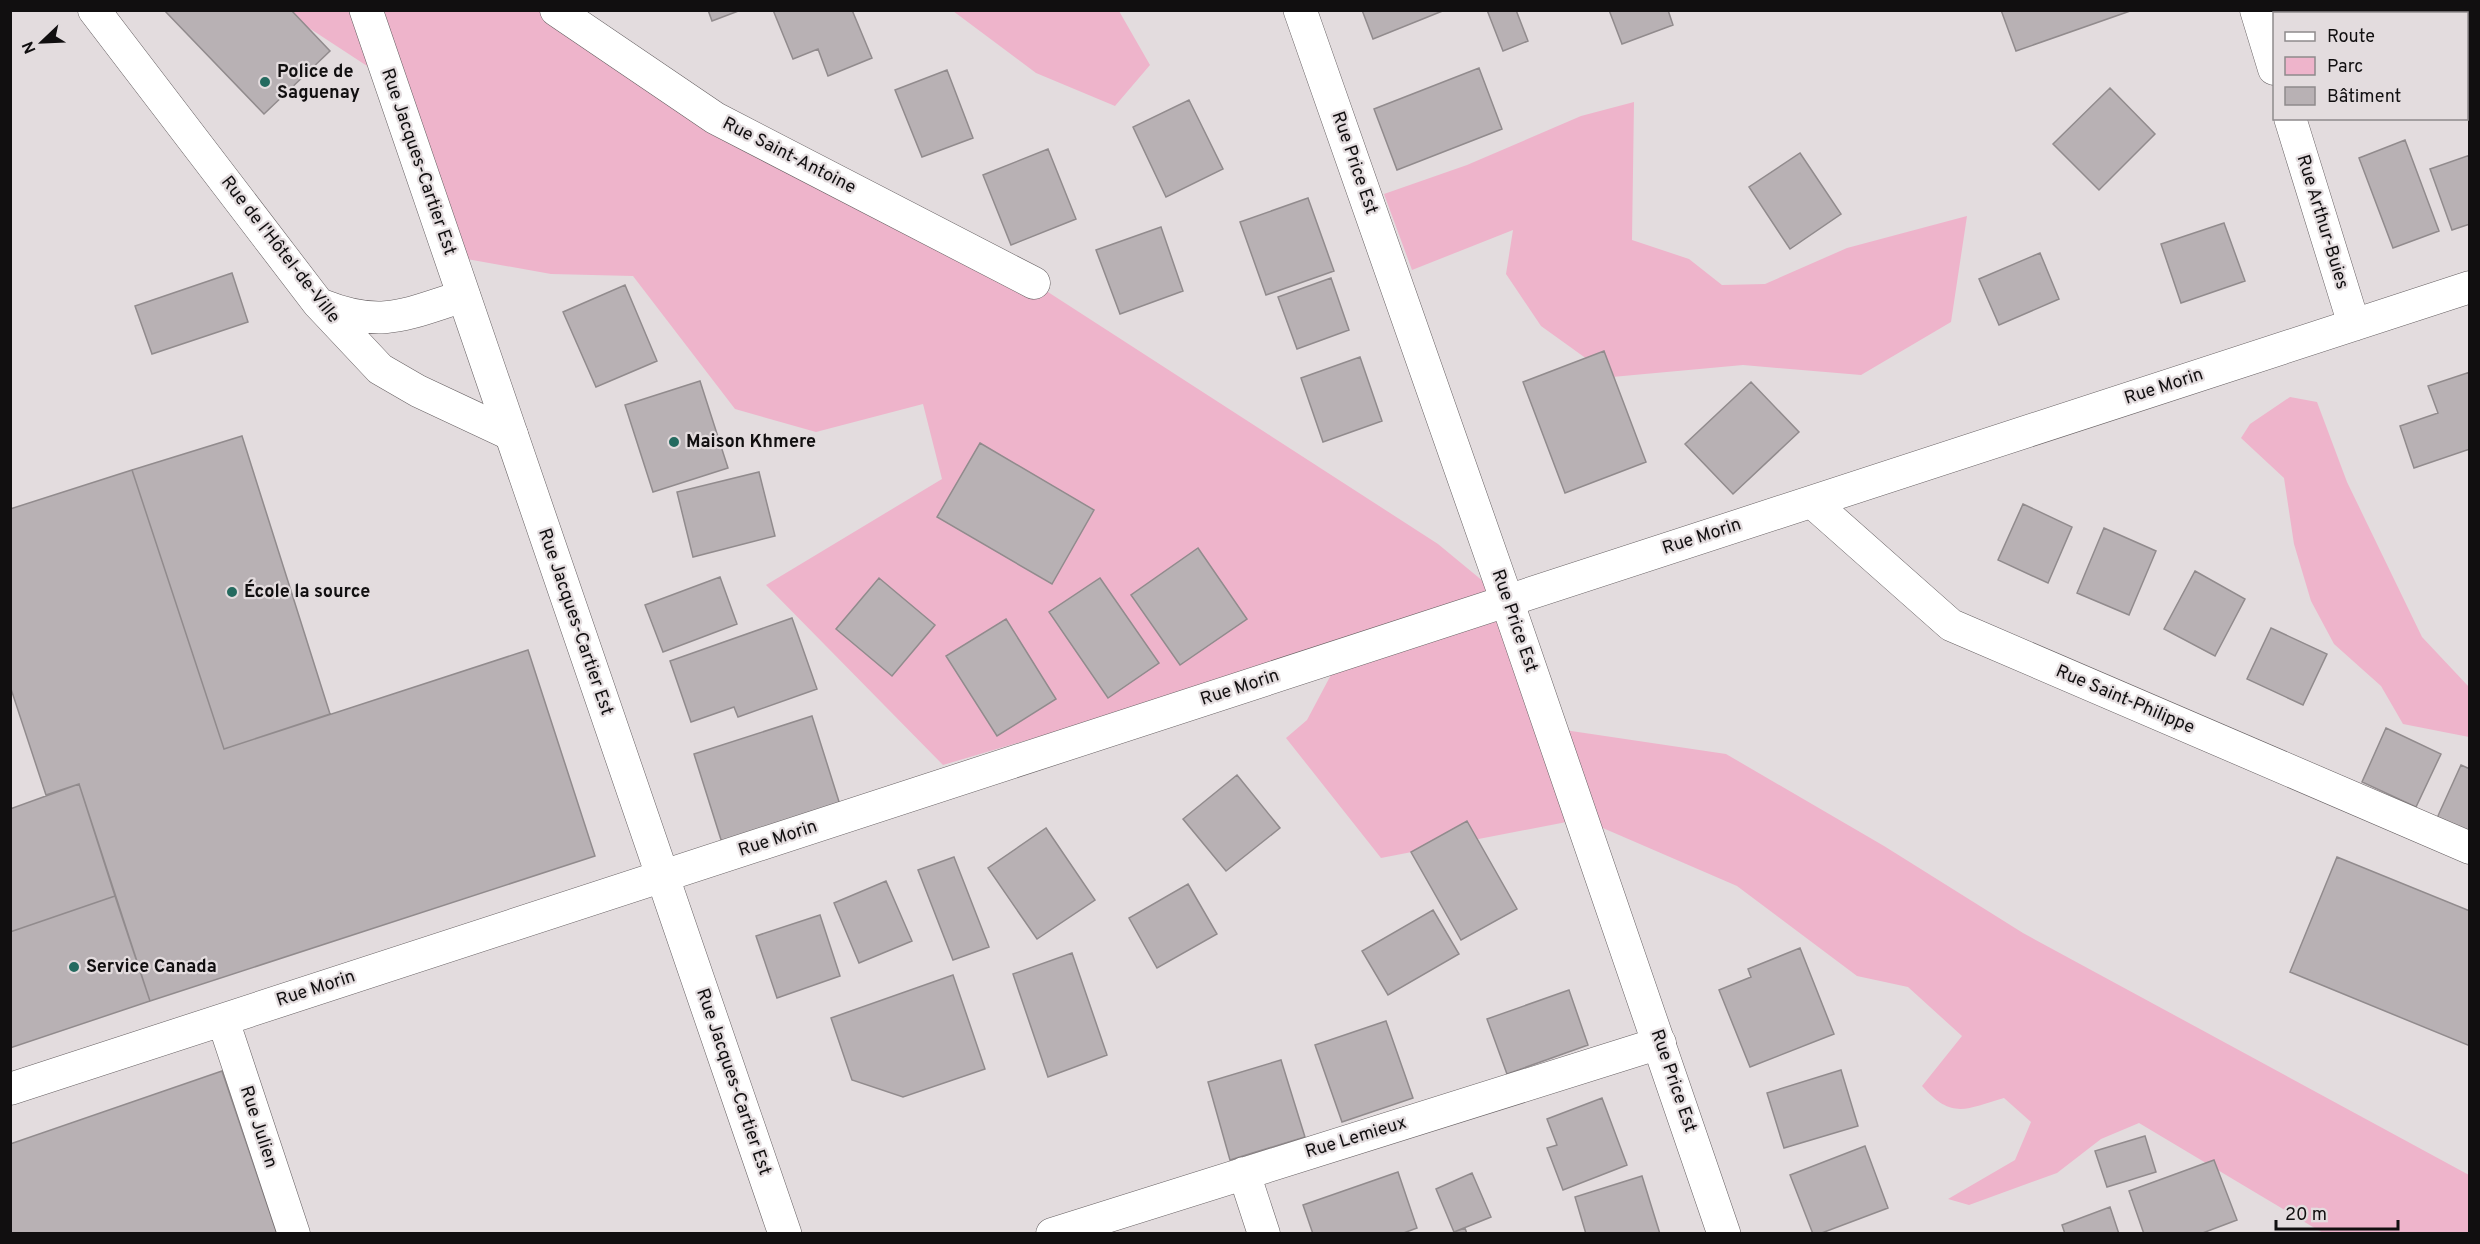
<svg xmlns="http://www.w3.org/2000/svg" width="2480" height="1244" font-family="Overpass,sans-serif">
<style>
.green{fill:#eeb4cb}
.building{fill:#b8b1b4;stroke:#918b8d;stroke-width:1.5}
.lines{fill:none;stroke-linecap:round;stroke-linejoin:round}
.street-casing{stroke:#655f61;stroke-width:33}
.secondary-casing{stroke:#655f61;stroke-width:34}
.street{stroke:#fff;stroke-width:32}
.secondary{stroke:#fff;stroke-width:33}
.poi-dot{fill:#246a5f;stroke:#e3dcde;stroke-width:2}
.labels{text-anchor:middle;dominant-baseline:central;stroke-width:4.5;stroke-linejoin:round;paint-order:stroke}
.poi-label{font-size:18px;font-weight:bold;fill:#110f10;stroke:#e3dcde;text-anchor:start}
.street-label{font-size:18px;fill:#110f10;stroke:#e3dcde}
</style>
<rect width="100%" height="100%" fill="#e3dcde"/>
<path class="green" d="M 283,11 L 556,11 L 1034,283 L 1438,544 L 1507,601 L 1551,728 L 1726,754 L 1884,846 L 2023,933 L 2469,1175 L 2469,1233 L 2323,1233 L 2139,1123 L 2101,1139 L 2057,1173 L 1969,1205 L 1948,1199 L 2015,1160 L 2031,1122 L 2004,1098 C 1966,1109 1952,1120 1922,1086 L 1962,1036 L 1908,987 L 1857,976 L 1737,886 L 1582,819 L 1381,858 L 1286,738 L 1307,720 L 1341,656 L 1122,712 L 943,765 L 766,585 L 942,479 L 923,404 L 816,432 L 735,409 L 633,276 L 551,274 L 450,256 L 390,81 Z
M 953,11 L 1119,11 L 1150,65 L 1115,106 L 1036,73 Z
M 1634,102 L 1632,240 L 1689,259 L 1722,285 L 1765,284 L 1847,248 L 1967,216 L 1951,322 L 1861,375 L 1743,365 L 1612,377 L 1541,326 L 1506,274 L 1513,230 L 1412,270 L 1384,194 L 1467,165 L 1581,116 Z
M 2290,397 L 2317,402 L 2347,482 L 2422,637 L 2469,687 L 2469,737 L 2403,724 L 2381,686 L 2334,644 L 2311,601 L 2294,544 L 2284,478 L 2241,438 L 2250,424 Z"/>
<path class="building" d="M 164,10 L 291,10 L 330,51 L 264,114 Z
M 708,10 L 741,10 L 712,21 Z
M 773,10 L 852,10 L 872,58 L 828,76 L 818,49 L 793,59 Z
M 1362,10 L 1445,10 L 1373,39 Z
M 1487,10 L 1516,10 L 1528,41 L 1503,51 Z
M 1609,10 L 1668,10 L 1673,25 L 1622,44 Z
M 2001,10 L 2133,10 L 2016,51 Z
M 2332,10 L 2463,10 L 2463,11 L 2334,14 Z
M 1479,68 L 1502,129 L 1397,170 L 1374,109 Z
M 947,70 L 973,138 L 922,157 L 895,90 Z
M 2110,88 L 2155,134 L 2099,190 L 2053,144 Z
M 1189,100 L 1223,169 L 1166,197 L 1133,127 Z
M 2405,140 L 2439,231 L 2393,248 L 2359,158 Z
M 1048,149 L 1076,219 L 1011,245 L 983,175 Z
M 1800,153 L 1841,214 L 1790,249 L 1749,187 Z
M 2470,155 L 2470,224 L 2452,230 L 2430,169 Z
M 1308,198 L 1334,271 L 1266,295 L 1240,222 Z
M 2224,223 L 2245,281 L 2181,303 L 2161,244 Z
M 1161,227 L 1183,291 L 1120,314 L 1096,250 Z
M 2040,253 L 2059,299 L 1999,325 L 1979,279 Z
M 232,273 L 248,322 L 152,354 L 135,306 Z
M 1331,278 L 1349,330 L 1297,349 L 1278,297 Z
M 625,285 L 657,361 L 596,387 L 563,312 Z
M 1604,351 L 1646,462 L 1565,493 L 1523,382 Z
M 1360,357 L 1382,421 L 1323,442 L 1301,378 Z
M 2470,372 L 2470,449 L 2414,468 L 2400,426 L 2438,413 L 2428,386 Z
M 700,381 L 728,468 L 653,492 L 625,405 Z
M 1751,382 L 1799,432 L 1733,494 L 1685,444 Z
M 242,436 L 330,714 L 224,749 L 132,470 Z
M 980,443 L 1094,510 L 1052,584 L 937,517 Z
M 132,470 L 224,749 L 528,650 L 595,856 L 150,1001 L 79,784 L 46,795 L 10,686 L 10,509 Z
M 759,472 L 775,536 L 693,557 L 677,492 Z
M 2023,504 L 2072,527 L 2048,583 L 1998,560 Z
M 2104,528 L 2156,551 L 2129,615 L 2077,593 Z
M 1198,548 L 1247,619 L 1180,665 L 1131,595 Z
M 2195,571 L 2245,599 L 2215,656 L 2164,629 Z
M 720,577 L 737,624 L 663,652 L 645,605 Z
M 879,578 L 935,625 L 892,676 L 836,629 Z
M 1100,578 L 1159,663 L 1108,698 L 1049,612 Z
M 792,618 L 817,689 L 738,717 L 734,707 L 691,722 L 670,661 Z
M 1006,619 L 1056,699 L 997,736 L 946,656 Z
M 2271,628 L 2327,654 L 2303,705 L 2247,679 Z
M 812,716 L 841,808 L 723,846 L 694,754 Z
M 2386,728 L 2441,754 L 2416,807 L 2362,782 Z
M 2461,765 L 2470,769 L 2470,832 L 2437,818 Z
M 1237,775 L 1280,828 L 1226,871 L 1183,819 Z
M 79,784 L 115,896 L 10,932 L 10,809 Z
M 1467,821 L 1517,909 L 1461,940 L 1411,852 Z
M 1046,828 L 1095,900 L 1037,939 L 988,868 Z
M 954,857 L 989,947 L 953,960 L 918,870 Z
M 2337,857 L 2470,911 L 2470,1046 L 2290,972 Z
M 886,881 L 912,941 L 859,963 L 834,903 Z
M 1188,884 L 1217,934 L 1157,968 L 1129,918 Z
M 115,896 L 150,1001 L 10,1048 L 10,932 Z
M 1433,910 L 1459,954 L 1388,995 L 1362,951 Z
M 820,915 L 840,976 L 777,998 L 756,936 Z
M 1800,948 L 1834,1034 L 1750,1067 L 1719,990 L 1751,977 L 1748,969 Z
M 1072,953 L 1107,1055 L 1048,1077 L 1013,974 Z
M 953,975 L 985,1069 L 903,1097 L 852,1080 L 831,1018 Z
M 1569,990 L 1588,1045 L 1507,1074 L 1487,1019 Z
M 1386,1021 L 1413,1098 L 1342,1122 L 1315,1045 Z
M 1281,1060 L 1305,1137 L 1230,1160 L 1208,1082 Z
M 1841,1070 L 1858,1126 L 1784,1148 L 1767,1093 Z
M 222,1071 L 277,1234 L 10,1234 L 10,1144 Z
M 1602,1098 L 1627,1165 L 1563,1190 L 1547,1148 L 1557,1145 L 1547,1119 Z
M 2145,1136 L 2156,1172 L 2107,1187 L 2095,1151 Z
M 1865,1146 L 1888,1208 L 1819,1234 L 1813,1234 L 1790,1175 Z
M 2214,1160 L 2237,1220 L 2200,1234 L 2144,1234 L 2129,1191 Z
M 1398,1172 L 1417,1228 L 1401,1234 L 1313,1234 L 1303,1205 Z
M 1472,1173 L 1491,1217 L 1454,1232 L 1436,1189 Z
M 1642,1176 L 1660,1234 L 1586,1234 L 1575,1197 Z
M 2110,1207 L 2119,1234 L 2065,1234 L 2062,1225 Z
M 1465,1228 L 1467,1234 L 1451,1234 L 1454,1232 Z"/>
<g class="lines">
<defs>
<path id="street" d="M 94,10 L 318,303 L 380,369 L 418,391 L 512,435
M 556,10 L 715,118 L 1034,283
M 2256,10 L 2274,69
M 2290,118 L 2354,325
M 322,305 C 382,329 406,314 464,296
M 1812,502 L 1951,625 L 2470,848
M 223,1020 L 294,1234
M 10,1089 L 2470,287
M 1244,1173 L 1264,1234
M 1052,1234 L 1660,1043"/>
<path id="secondary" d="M 366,10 L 785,1234
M 1300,10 L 1507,601 L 1724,1234"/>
</defs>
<use href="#street" class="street-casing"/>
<use href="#secondary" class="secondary-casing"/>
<use href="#street" class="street"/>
<use href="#secondary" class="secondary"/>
</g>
<g class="poi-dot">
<circle cx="265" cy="82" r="6"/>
<circle cx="674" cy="442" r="6"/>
<circle cx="232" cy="592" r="6"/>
<circle cx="74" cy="967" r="6"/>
</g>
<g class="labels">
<g class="poi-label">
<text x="277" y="72">Police de<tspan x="277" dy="21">Saguenay</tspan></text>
<text x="686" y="442">Maison Khmere</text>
<text x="244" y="592">École la source</text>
<text x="86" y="967">Service Canada</text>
</g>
<g class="street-label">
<text transform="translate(789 156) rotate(27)">Rue Saint-Antoine</text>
<text transform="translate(418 162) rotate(71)">Rue Jacques-Cartier Est</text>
<text transform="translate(1354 163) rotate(71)">Rue Price Est</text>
<text transform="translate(2322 222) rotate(73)">Rue Arthur-Buies</text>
<text transform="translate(280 250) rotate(52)">Rue de l'Hôtel-de-Ville</text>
<text transform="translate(2164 387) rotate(-18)">Rue Morin</text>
<text transform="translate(1702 537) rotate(-18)">Rue Morin</text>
<text transform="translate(1514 621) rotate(71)">Rue Price Est</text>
<text transform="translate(575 622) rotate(71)">Rue Jacques-Cartier Est</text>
<text transform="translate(1240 688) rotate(-18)">Rue Morin</text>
<text transform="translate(2125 700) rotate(23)">Rue Saint-Philippe</text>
<text transform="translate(778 839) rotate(-18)">Rue Morin</text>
<text transform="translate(316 989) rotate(-18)">Rue Morin</text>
<text transform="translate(1673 1081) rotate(71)">Rue Price Est</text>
<text transform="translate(733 1082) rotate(71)">Rue Jacques-Cartier Est</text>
<text transform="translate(258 1127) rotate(72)">Rue Julien</text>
<text transform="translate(1356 1138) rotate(-17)">Rue Lemieux</text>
</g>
</g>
<rect width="2480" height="1244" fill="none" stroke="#110f10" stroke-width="24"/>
<rect x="2273" y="12" width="195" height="108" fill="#e3dcde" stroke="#8f8a8c" stroke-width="1.5"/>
<rect x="2285" y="32" width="30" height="9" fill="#ffffff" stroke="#8f8a8c" stroke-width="1.5"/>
<text x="2327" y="42" font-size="18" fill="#110f10">Route</text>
<rect x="2285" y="57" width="30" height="18" fill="#eeb4cb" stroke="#8f8a8c" stroke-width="1.5"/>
<text x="2327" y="72" font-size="18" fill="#110f10">Parc</text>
<rect x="2285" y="87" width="30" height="18" fill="#b8b1b4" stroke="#8f8a8c" stroke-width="1.5"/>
<text x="2327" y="102" font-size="18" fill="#110f10">Bâtiment</text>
<g transform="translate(42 42) rotate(247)" stroke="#e3dcde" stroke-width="4.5" paint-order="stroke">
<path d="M0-4.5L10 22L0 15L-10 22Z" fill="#110f10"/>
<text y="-9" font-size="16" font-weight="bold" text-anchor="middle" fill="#110f10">N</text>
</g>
<path d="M2276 1220v9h122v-9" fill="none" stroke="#110f10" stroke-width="3"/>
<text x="2285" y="1220" font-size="18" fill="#110f10" stroke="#e3dcde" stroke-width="4.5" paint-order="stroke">20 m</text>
</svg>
